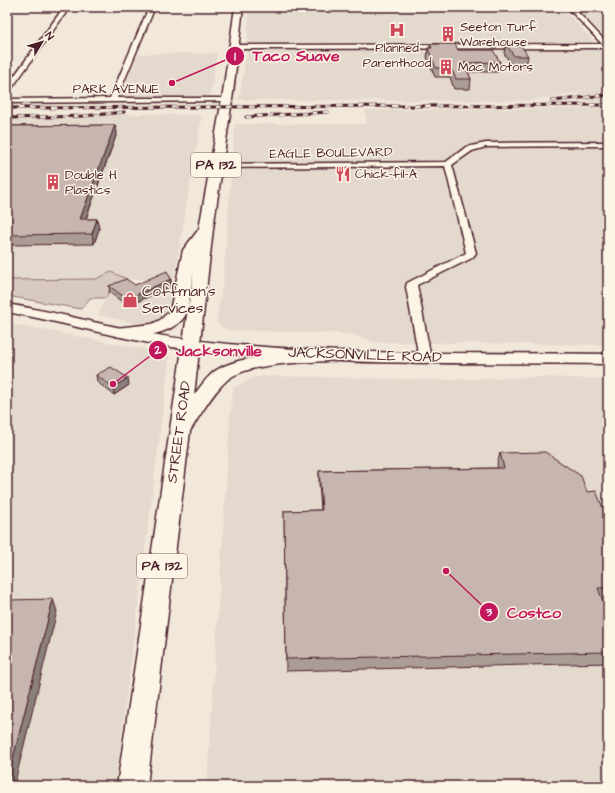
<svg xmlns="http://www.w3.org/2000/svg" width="615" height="793" font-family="'Architects Daughter',sans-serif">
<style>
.built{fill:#e4d9cd}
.green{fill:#d8cac0;stroke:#917476}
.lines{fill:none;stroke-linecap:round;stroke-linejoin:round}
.minor-casing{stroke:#4a1f2b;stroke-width:3}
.secondary-casing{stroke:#4a1f2b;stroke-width:3}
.primary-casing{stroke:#4a1f2b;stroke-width:3}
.minor{fill:#fcf5e5;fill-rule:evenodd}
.secondary{fill:#fcf5e5;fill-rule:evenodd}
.primary{fill:#fcf5e5;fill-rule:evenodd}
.rail-casing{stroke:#4a1f2b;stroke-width:3}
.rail{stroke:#fcf5e5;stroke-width:2;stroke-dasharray:5.5;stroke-linecap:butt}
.wall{fill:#ab9d96;stroke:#4a1f2b}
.shaded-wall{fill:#8b7f7a;stroke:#4a1f2b}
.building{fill:#c7b6af;stroke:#4a1f2b}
.labels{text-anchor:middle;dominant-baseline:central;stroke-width:3;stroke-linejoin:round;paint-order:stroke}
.far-poi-label{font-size:13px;fill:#4a1f2b;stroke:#fcf5e5;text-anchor:start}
.far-street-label{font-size:13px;fill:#4a1f2b;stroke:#fcf5e5}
.shield{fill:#fcf5e5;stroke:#7f5f63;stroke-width:1}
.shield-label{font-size:14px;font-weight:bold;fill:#4a1f2b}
.poi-label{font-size:15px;fill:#4a1f2b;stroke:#fcf5e5;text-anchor:start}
.street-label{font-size:15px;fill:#4a1f2b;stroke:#fcf5e5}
.leader{fill:none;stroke:#c2185b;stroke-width:1.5}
.callout-dot{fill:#c2185b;stroke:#fcf5e5;stroke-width:1.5}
.mark-label{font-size:12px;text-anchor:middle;font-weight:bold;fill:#fff}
.callout-label{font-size:16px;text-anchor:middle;font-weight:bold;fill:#c2185b;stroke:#fcf5e5;stroke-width:3;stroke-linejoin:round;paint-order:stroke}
</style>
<rect width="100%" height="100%" fill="#f1e8da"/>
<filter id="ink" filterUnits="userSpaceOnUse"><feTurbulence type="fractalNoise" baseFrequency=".025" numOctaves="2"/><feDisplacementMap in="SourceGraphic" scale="8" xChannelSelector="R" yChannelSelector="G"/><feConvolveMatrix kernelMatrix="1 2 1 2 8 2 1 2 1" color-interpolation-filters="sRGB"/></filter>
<g filter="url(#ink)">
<path class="built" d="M 249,7 L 608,7 L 608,39 L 578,10 L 565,10 L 594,42 L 247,43 Z
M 608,47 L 608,102 L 584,102 L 577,93 L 528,101 L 239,100 L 247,50 Z
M 217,53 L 210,98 L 119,99 L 138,54 Z
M 608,108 L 608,345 L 374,342 L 350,334 L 227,330 L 216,322 L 223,282 L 235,124 L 367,124 L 365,110 Z
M 148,114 L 202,115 L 174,279 L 7,281 L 7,116 Z
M 181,283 L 176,310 L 155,325 L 144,325 L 98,315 L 112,285 Z
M 7,323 L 170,354 L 115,786 L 7,786 Z
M 277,376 L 436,380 L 537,377 L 608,379 L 608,786 L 207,786 L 230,418 L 233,388 L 255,377 Z"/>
<path class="green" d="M 111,272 L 127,279 L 123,284 L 112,285 L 106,298 L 90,298 L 81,309 L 7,296 L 7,280 L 96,279 Z"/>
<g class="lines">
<defs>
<path id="minor" d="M 64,7 L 70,7 L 9,92 L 7,93 L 7,86 Z
M 149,7 L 155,7 L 117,98 L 226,98 L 229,100 L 228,101 L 7,103 L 7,99 L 110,98 Z
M 567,7 L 573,7 L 608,44 L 608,48 L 233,49 L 230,47 L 233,45 L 602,44 Z
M 608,142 L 608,146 L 486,147 L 472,151 L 452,165 L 476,253 L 472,258 L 417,285 L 431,358 L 425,361 L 419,358 L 406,287 L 407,283 L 466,253 L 445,166 L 215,168 L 211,166 L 215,164 L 446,162 L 466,147 L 486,143 Z"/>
<path id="secondary" d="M 7,304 C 69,314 129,333 192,340 C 330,357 469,352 608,354 L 608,364 C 469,362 330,367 192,350 C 129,342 69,323 7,312 Z"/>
<path id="primary" d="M 235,7 L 243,7 L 233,93 L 213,229 L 194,395 C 200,387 207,377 215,371 C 239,354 297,353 327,351 L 333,352 L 336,356 L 333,360 L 327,361 C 301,363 245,363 226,381 C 211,395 201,414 190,431 L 147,786 L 117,786 L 194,268 C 192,281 191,303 186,314 C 176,334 135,340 116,336 L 113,332 L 116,328 L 152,324 L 160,320 L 170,311 L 183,250 L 199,229 L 223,93 Z"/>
</defs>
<use href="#minor" class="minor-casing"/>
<use href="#secondary" class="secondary-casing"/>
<use href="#primary" class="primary-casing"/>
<use href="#minor" class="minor"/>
<use href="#secondary" class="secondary"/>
<use href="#primary" class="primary"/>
<defs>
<path id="rail" d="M 552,101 L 608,95
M 7,108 L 608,105
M 246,117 L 328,112
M 7,118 L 84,116 L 124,112"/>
</defs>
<use href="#rail" class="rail-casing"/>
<use href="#rail" class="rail"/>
</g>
<path class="wall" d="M 430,44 L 458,50 L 500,62 L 498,72 L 468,72 L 471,79 L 470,89 L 454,89 L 450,77 L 435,77 L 427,57 L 428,48 L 430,48 Z
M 506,44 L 528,56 L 526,66 L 512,66 L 504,53 Z
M 115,125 L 117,133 L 86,219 L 97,219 L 99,229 L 94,244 L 7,245 L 7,126 Z
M 171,279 L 171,286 L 128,306 L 110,293 L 109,286 L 135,285 Z
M 96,375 L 129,385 L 114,395 L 97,382 Z
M 500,453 L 587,492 L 608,520 L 608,600 L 603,600 L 608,615 L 608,663 L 286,671 L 284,511 L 321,510 L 319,483 L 319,471 L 498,468 L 497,464 Z"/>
<path class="shaded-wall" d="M 115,125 L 117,133 L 82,229 L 80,219 Z
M 97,219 L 99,229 L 94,244 L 92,234 Z
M 171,279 L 171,286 L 128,306 L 127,299 Z
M 128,378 L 129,385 L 114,395 L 113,387 Z
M 53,599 L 57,611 L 14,786 L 7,786 L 7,782 Z"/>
<path class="building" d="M 430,44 L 455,44 L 458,50 L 493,50 L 500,62 L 464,63 L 471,79 L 456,79 L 451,68 L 436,68 L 428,48 L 432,48 Z
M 506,44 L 520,44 L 528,56 L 514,56 Z
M 115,125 L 80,219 L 97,219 L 92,234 L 7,235 L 7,126 Z
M 167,271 L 171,279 L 127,299 L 109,286 L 126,279 L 135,285 Z
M 111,367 L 128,378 L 113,387 L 96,375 Z
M 545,452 L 581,476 L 587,492 L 596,491 L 608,520 L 608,588 L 598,588 L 608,615 L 608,652 L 286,659 L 284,511 L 322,510 L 319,471 L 504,468 L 500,453 Z
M 53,599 L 7,782 L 7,600 Z"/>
</g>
<defs>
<symbol id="hospital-bare" viewBox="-9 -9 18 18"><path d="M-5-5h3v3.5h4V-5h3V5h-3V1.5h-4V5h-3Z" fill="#d1495b" stroke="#fcf5e5" stroke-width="2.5" paint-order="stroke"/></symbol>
<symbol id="building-bare" viewBox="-9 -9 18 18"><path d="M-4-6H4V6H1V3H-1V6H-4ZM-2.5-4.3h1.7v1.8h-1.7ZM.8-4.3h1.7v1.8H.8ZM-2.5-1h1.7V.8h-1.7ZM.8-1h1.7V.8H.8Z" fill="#d1495b" stroke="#fcf5e5" stroke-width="2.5" paint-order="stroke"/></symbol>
<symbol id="restaurant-bare" viewBox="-9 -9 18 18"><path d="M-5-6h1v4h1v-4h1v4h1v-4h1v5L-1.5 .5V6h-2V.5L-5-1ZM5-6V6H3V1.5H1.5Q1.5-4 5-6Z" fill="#d1495b" stroke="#fcf5e5" stroke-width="2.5" paint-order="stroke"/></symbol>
<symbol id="shop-bare" viewBox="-9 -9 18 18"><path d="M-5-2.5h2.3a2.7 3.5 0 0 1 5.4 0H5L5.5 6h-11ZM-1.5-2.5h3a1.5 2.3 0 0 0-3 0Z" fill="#d1495b" stroke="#fcf5e5" stroke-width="2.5" paint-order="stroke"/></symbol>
</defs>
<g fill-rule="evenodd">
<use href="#hospital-bare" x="386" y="19" width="22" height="22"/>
<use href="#building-bare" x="437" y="23" width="22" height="22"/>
<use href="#building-bare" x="435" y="56" width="22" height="22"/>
<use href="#restaurant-bare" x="332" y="163" width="22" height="22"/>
<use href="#building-bare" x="42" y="171" width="22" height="22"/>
<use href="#shop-bare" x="119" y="289" width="22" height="22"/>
</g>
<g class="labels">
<g class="far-poi-label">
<text x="460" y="27">Seeton Turf<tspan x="460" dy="15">Warehouse</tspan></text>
<text x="397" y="48" text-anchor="middle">Planned<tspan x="397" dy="15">Parenthood</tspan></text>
<text x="458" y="67">Mac Motors</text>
<text x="355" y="174">Chick-fil-A</text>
<text x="65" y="175">Double H<tspan x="65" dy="15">Plastics</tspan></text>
</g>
<g class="far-street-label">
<text x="116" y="89">PARK AVENUE</text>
<text transform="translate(331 153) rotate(-1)">EAGLE BOULEVARD</text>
</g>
<g class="shield">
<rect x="191" y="153" width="50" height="24" rx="3"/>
<rect x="137" y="554" width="50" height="24" rx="3"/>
</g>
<g class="shield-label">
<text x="216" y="165">PA 132</text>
<text x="162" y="566">PA 132</text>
</g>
<g class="poi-label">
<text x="142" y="291">Coffman's<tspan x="142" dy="17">Services</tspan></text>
</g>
<g class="street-label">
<text transform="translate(365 355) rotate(2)">JACKSONVILLE ROAD</text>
<text transform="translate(179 432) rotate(-82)">STREET ROAD</text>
</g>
</g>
<path class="leader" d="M172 83L235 56M113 384L158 350M446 571L489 612"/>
<g class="callout-dot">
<circle cx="172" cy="83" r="4"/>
<circle cx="113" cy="384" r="4"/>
<circle cx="446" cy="571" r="4"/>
<circle cx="235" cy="56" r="10"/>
<circle cx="158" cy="350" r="10"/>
<circle cx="489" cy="612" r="10"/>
</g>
<g class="mark-label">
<text x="235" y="60">1</text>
<text x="158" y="354">2</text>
<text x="489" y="616">3</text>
</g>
<g class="callout-label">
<text x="296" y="61">Taco Suave</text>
<text x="219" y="356">Jacksonville</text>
<text x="534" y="618">Costco</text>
</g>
<rect width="615" height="793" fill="none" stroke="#fcf5e5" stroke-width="24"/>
<rect x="12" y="12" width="591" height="769" fill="none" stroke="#4a1f2b" stroke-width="1.5" filter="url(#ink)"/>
<g transform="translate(42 42) rotate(52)" stroke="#fcf5e5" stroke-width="3" paint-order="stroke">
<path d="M0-3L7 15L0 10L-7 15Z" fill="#4a1f2b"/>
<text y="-6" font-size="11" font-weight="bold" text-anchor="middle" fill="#4a1f2b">N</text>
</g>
</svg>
